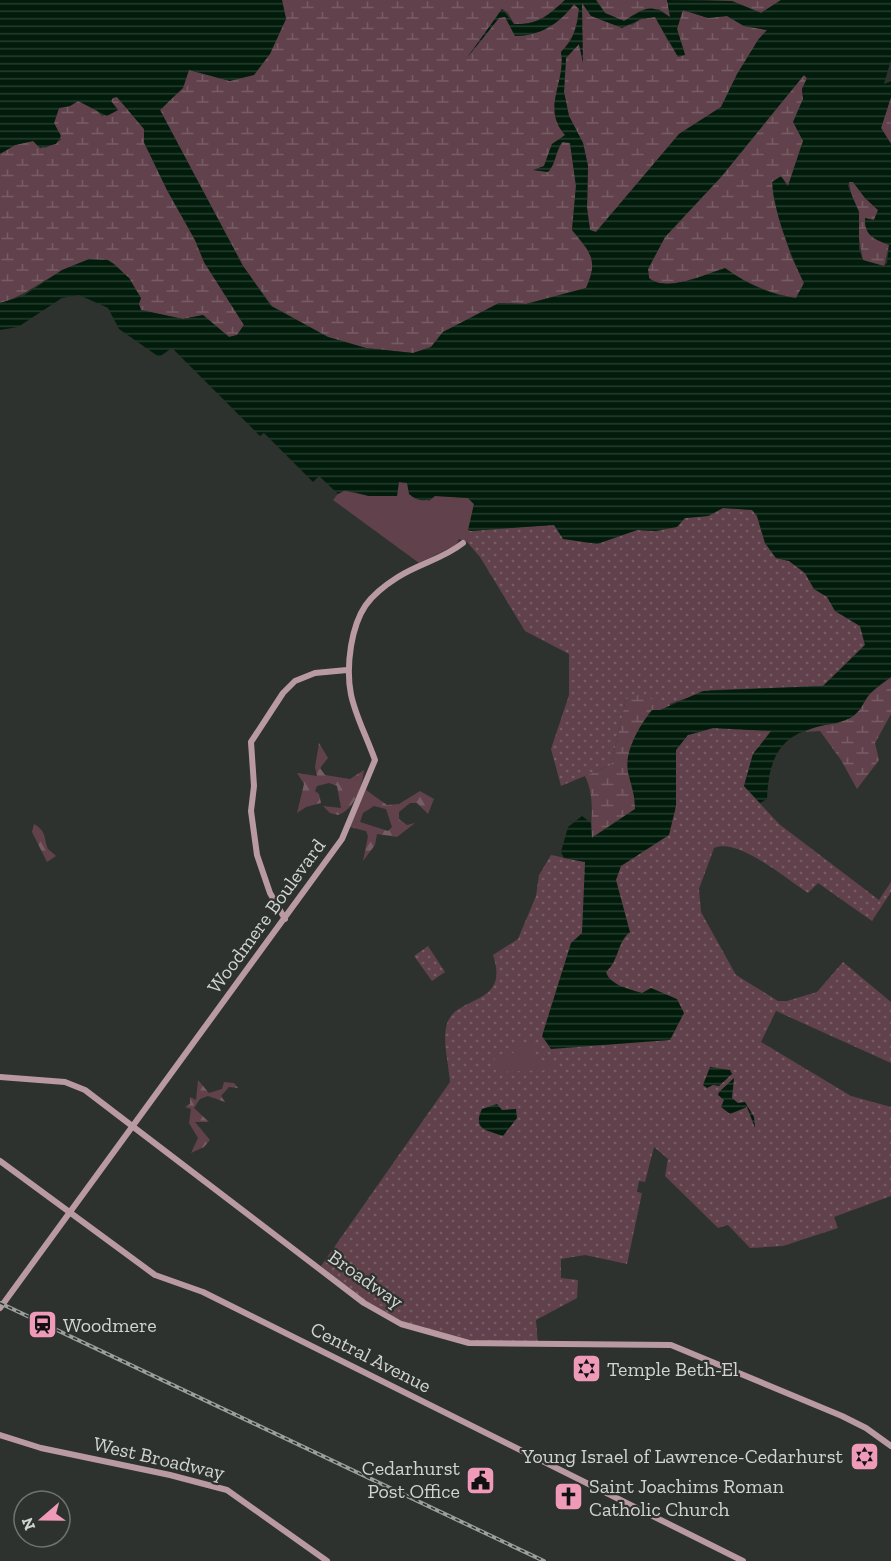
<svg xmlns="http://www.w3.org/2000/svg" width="891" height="1561" font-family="'Zilla Slab',serif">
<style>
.grass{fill:url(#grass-dots)}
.forest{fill:url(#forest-firs);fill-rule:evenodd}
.wetland{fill:url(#wetland-marsh)}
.park{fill:#61424c}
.water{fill:url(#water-rules);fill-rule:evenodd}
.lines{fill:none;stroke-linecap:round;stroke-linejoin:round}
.secondary{stroke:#b99aa3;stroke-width:6}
.rail-casing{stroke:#9b9f9c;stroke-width:4}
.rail{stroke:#2d322e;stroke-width:1.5;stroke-dasharray:4.5;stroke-linecap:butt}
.labels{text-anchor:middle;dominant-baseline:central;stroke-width:4.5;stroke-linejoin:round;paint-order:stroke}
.street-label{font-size:20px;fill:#d1d4d2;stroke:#2d322e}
.poi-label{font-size:20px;fill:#d1d4d2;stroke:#2d322e;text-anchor:start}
</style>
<defs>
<pattern id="grass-dots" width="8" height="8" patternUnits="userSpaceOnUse" patternTransform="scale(1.5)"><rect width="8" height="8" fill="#61424c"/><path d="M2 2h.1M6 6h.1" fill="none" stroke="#775c65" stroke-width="1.8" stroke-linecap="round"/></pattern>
<pattern id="forest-firs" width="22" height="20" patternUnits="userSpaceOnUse" patternTransform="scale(1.5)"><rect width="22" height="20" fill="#61424c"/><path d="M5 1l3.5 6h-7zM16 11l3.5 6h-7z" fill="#775c65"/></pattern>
<pattern id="wetland-marsh" width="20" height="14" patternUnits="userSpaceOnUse" patternTransform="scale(1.5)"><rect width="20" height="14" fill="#61424c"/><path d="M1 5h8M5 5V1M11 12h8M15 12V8" fill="none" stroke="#775c65"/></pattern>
<pattern id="water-rules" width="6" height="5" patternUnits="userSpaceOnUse" patternTransform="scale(1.5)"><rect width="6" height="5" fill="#021c0c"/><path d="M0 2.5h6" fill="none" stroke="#263c2e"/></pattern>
</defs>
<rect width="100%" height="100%" fill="#2d322e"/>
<path class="grass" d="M 723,508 L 753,510 L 757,516 L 765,543 L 776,558 L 789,561 L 805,573 L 814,589 L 827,596 L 835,611 L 860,626 L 865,645 L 823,686 L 711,690 L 669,704 L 689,735 L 713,728 L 772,731 L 753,754 L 744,786 L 779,824 L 879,900 L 891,882 L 891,892 L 872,921 L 818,883 L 808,893 C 786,879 738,837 714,848 L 699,889 L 701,912 L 736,975 L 778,1001 L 787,1001 L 817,992 L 843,962 L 891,1002 L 891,1063 L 776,1011 L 761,1042 L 851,1096 L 891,1107 L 891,1196 L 834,1217 L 838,1228 L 783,1246 L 750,1248 L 728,1225 L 718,1228 L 665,1176 L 668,1159 L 654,1147 L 645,1182 L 639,1181 L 637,1192 L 642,1193 L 627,1264 L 585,1255 L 561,1259 L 561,1278 L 578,1280 L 577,1298 L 536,1320 L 538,1344 C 486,1343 431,1342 385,1314 C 363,1301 342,1282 321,1266 L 450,1082 C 449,1065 441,1037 448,1021 C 460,995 510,1005 493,955 L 518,939 L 536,896 L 539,875 L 551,855 L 585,862 L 676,806 L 676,750 L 686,737 L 626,699 L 611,765 L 561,786 L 551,749 L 569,695 L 569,654 L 525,631 L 480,557 L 467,542 L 468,530 L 554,525 L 597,544 L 637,530 L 656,531 L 685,518 L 708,516 Z
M 428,946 L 445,972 L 432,981 L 414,956 Z"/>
<path class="forest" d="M 319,743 L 328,758 L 320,768 L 325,775 L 350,779 L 364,770 C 362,787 355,809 338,815 L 330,813 L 323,806 L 341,808 L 337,786 L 329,783 L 317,786 L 315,791 L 319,794 L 321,803 L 306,807 L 297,813 L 304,784 L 297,773 L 317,776 L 315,767 Z
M 366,790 L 387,805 L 399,804 L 420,791 L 434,799 L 428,814 L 417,803 L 410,803 L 399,812 L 399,819 L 407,825 L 415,823 L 397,837 L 377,834 L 375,845 L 363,861 L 368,836 L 366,831 L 350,827 ZM 374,806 L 386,809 L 392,827 L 388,831 L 360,822 L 363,813 Z
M 34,824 C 47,832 43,836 48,849 L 56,856 L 47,862 L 32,832 Z
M 198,1080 L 209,1093 L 222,1089 L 224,1082 L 234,1083 L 238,1088 L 229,1087 L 221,1096 L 225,1102 L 208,1096 L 200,1099 L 194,1108 L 209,1122 L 195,1122 L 210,1140 L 204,1147 L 191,1153 L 198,1138 L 189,1123 L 191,1109 L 185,1107 L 190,1104 L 190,1097 L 196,1100 Z"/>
<path class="wetland" d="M 282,0 L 565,0 C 548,15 538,25 514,24 L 508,13 L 502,9 L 476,47 L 499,18 L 505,16 L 515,36 C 540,36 559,24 574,4 L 579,9 C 576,28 574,39 561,52 L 563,64 L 554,105 L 566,135 L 552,144 L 544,166 L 534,170 L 548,172 C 556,164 555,152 563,142 L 570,143 L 576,186 L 572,230 C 591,254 599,258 586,288 L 526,304 L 499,303 L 443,332 L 431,347 L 413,353 L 366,348 L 328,337 L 272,306 L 243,266 L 160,110 L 182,88 L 189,70 L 230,81 L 286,19 Z
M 596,0 L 667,0 L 671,18 L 659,9 L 633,15 L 624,21 L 605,13 Z
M 705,0 L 781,0 L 761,13 L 732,1 Z
M 582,2 L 591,16 L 632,25 L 641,19 L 655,17 L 668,41 L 685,54 L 677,29 L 682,10 L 708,18 L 727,16 L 744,26 L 767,30 L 758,40 L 721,107 L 679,134 L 596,232 L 590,230 L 587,208 L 588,166 L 583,143 L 569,116 L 564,92 L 566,58 L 579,44 L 582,58 Z
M 804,75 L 807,78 L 802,89 L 803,99 L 794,121 L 803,141 L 788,186 L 785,184 L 773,194 L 791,256 L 804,283 L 796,298 C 770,294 747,283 725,269 C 706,274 666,293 649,278 L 648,269 L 665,237 L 721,177 Z
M 113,97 L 117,97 L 144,129 L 144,143 L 167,190 L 195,240 L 204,262 L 244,325 L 237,335 L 229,337 L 203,315 L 183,319 L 141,310 C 137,300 135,288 130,279 C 127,275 122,274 119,271 C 85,238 38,294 0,303 L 0,154 L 15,145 L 33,141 L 45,148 L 61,140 L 54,123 L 59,108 L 70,106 L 78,101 L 94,108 L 102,116 L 118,110 L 111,101 Z
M 891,97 L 891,144 L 881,128 Z
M 849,182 L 853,182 L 865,198 L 878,210 L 874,220 L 873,238 L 889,245 L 884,266 L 863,261 Z
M 891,677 L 891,714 L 875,743 L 879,760 L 857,789 L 841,760 L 820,731 L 805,732 L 818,726 L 838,723 L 860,710 L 869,694 Z
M 641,694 L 667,706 L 660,710 L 628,771 L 634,787 L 635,809 L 591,838 C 591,815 595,797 585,776 L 611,765 L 626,699 Z"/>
<path class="park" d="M 398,482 L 407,483 L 429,501 L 435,496 L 468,498 L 474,504 L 467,542 L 459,539 L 456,545 L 419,563 L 333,500 L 341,490 L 369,496 L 397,496 Z
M 533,1043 L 535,1062 L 554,1061 L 555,1070 L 496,1072 L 494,1055 L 514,1053 L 513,1044 Z"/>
<path class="water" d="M 0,0 L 282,0 L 286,19 L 270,54 L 254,75 L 230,81 L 189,70 L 183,88 L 160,110 L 243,266 L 271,306 L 328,337 L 366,348 L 413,353 L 431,347 L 443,332 L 499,303 L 526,304 L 586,288 C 599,260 590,252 572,230 L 576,186 L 570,143 L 562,142 C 555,152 556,164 548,172 L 533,170 L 544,166 L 552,144 L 565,135 C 541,108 566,83 561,52 C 574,39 577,28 579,9 L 574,4 C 559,24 540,36 515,36 L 505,17 L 499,18 L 466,59 L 502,9 L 514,24 C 538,25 548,16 565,0 L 596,0 L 605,13 L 624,21 C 644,9 649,2 670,17 L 667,0 L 732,1 L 761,13 L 781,0 L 891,0 L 891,60 L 884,84 L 891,81 L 891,97 L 881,128 L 891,144 L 891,677 C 884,682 875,688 869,695 C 863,702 861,711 852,717 C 842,723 831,723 821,726 C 779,735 769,758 767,799 L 760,803 L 744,786 L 753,754 L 771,731 L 713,728 L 688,735 L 676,750 L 676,806 L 669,835 L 621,866 L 616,880 L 630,932 C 617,942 619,961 606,972 C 610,985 629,989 642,993 L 651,988 L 677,999 L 684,1013 L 670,1040 L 551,1049 L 542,1036 L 571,943 L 582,933 L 585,862 L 564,858 L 561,852 L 568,827 L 582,816 L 591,823 L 592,838 L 635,809 C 635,794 631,786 628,772 C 624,751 640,725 652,710 L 660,710 L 703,691 L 823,686 L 865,645 L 860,626 L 835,611 L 827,597 L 814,589 L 805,573 L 789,561 L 776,558 L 765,543 L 757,516 L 752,510 L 723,508 L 708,516 L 685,518 L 677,527 L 656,531 L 637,530 L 597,544 L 563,539 L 554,525 L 471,531 L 468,530 L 474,504 L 468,498 L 435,496 C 426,503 417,501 409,494 L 407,483 L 399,482 L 397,496 L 369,496 L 346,490 L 338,494 L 319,476 L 313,482 L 264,433 L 260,436 L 172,348 L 159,357 L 119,329 L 108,308 L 79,295 L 62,298 L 18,327 L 0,330 L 0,303 L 23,296 L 62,270 L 89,259 L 108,260 L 114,264 L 129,278 L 141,298 L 139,304 L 141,310 L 183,319 L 203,315 L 229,337 L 237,335 L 244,325 L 204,262 L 195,240 L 167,190 L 144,142 L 144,129 L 117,97 L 113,98 L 111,101 L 118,110 L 107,116 L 78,101 L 70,106 L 59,108 L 54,123 L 61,136 L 56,144 L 40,148 L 33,141 L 15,145 L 0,154 ZM 582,3 L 591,16 L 622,28 L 641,19 L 655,17 L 678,57 L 685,55 L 677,29 L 683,10 L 708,18 L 727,16 L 744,26 L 767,30 L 758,40 L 737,74 L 721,107 L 679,134 L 596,232 L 590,230 L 587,208 L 588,166 L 583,143 L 569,116 L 564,92 L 566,58 L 579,44 L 583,63 ZM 804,75 L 807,78 L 802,89 L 803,99 L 793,122 L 803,141 L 788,186 L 781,176 L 772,182 C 774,213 790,254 804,283 L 796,298 C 770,295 747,284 725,268 C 706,274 666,293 649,278 L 648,269 L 665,237 L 721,177 ZM 849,182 L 853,182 L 865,198 L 878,210 L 874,220 L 865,218 C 864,236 875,239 889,245 L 887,263 L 884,266 L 863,260 L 859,249 L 859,212 L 848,186 Z
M 710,1067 L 730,1070 L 732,1074 L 719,1086 L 713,1085 L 707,1088 L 703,1085 Z
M 734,1078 L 732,1098 L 738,1103 L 745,1102 L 754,1117 L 755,1128 L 747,1107 L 730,1114 L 721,1107 L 724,1100 L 718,1095 L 719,1092 Z
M 497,1104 L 502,1110 L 516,1109 L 517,1118 L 503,1136 C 487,1130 472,1130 482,1109 Z"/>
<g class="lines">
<path class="secondary" d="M 285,919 L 270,893 L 257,855 L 251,811 L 254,786 L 251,742 L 283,693 L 295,681 L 315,673 L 347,670
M 0,1077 L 65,1082 L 85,1090 L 364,1303 L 401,1324 L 469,1343 L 671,1345 L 842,1416 L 866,1428 L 891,1446
M 0,1161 L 155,1275 L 203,1292 L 743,1561
M 0,1308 L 342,839 L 375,760 C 358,714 343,697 351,646 C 357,611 368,596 398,577 C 420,563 443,559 463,543
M 0,1435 L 41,1448 L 170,1475 L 227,1490 L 327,1561"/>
<defs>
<path id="rail" d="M 0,1303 L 544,1561"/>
</defs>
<use href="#rail" class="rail-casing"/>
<use href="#rail" class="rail"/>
</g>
<defs>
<symbol id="station-square" viewBox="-11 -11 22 22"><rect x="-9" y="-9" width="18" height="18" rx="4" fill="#ef9ab8" stroke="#2d322e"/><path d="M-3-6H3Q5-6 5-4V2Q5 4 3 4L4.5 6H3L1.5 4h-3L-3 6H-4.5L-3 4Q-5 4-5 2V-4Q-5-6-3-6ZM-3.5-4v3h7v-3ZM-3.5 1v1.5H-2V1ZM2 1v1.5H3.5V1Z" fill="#111"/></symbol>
<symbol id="synagogue-square" viewBox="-11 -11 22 22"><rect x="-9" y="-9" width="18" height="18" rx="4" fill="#ef9ab8" stroke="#2d322e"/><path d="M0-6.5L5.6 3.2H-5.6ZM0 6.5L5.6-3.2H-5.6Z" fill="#111"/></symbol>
<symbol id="civic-square" viewBox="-11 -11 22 22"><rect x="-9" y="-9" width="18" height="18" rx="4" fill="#ef9ab8" stroke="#2d322e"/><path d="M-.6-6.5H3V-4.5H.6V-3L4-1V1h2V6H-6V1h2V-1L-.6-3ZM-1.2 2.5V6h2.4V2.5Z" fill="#111"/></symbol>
<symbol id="church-square" viewBox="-11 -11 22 22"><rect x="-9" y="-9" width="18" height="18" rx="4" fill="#ef9ab8" stroke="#2d322e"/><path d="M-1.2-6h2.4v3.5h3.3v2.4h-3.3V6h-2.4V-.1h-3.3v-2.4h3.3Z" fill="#111"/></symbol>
</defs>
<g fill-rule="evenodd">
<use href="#station-square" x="26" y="1308" width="33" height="33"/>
<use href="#synagogue-square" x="570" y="1352" width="33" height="33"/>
<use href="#synagogue-square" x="848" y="1440" width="33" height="33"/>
<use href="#civic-square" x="464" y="1464" width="33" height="33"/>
<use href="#church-square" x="552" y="1480" width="33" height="33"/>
</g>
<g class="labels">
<g class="street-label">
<text transform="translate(266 916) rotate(-54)">Woodmere Boulevard</text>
<text transform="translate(366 1279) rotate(35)">Broadway</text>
<text transform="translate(371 1357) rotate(27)">Central Avenue</text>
<text transform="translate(159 1458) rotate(13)">West Broadway</text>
</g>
<g class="poi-label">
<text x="63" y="1325">Woodmere</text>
<text x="607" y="1369">Temple Beth-El</text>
<text x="843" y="1456" text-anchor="end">Young Israel of Lawrence-Cedarhurst</text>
<text x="460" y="1468" text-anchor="end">Cedarhurst<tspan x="460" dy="23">Post Office</tspan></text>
<text x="589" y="1486">Saint Joachims Roman<tspan x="589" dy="23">Catholic Church</tspan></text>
</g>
</g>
<g transform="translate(42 1519) rotate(250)"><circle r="28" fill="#2d322e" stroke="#6f7370" stroke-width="1.5"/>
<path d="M0-4.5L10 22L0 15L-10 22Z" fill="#ef9ab8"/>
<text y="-9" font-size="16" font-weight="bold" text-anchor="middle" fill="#d1d4d2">N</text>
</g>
</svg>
